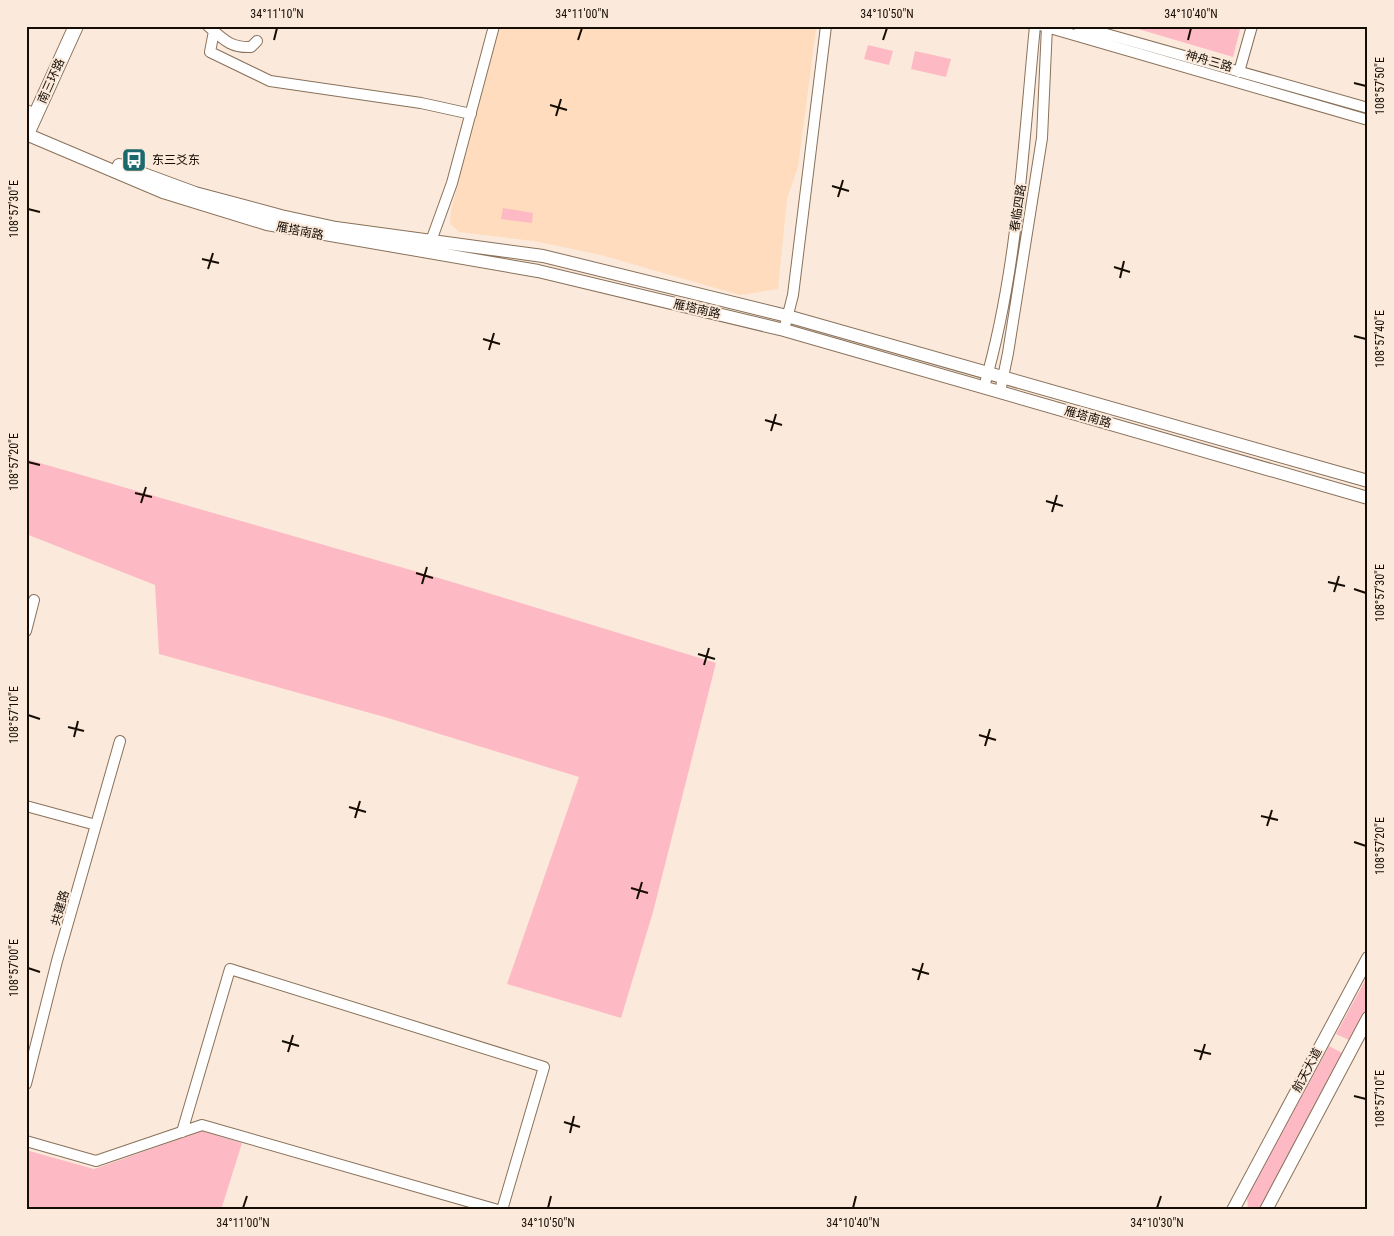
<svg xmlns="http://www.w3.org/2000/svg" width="1394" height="1236" font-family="'Roboto Condensed','Noto Sans SC',sans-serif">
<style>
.built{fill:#fedcbd}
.green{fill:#febac4}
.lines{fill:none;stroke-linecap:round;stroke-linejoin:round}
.minor-casing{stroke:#89715a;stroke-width:12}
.major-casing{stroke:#89715a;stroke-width:14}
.highway-casing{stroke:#89715a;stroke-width:16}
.minor{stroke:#fff;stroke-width:10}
.major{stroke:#fff;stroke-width:12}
.highway{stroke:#fff;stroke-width:14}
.ticks{fill:none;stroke:#160d05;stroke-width:2}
.labels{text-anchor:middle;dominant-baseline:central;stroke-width:4;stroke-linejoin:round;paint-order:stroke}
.street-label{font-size:12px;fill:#160d05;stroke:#fbeadb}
.poi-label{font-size:12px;fill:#160d05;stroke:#fbeadb;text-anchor:start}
.neatline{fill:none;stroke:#160d05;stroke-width:2}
.ticks-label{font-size:12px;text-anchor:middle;fill:#160d05}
</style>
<rect width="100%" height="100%" fill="#fbeadb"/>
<path class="built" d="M 500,26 L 806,26 L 816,29 L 798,167 L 787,199 L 778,289 L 740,295 L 601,255 L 534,241 L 459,232 L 450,224 L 451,210 Z"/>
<path class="green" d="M 1128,26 L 1241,26 L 1233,57 Z
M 868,45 L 893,51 L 889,65 L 864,59 Z
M 915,51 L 951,59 L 946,77 L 911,69 Z
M 503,208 L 533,213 L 532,223 L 501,219 Z
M 26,459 L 449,581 L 716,663 L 653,912 L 621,1018 L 507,984 L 579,777 L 388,718 L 159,654 L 155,585 L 26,534 Z
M 1368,975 L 1368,1013 L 1353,1042 L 1336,1034 Z
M 1329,1046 L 1344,1054 L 1260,1210 L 1248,1210 L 1247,1195 Z
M 202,1131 L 242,1143 L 221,1210 L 26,1210 L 26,1150 L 94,1169 Z"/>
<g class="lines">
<defs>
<path id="minor" d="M 208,26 C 223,39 230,48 251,47 L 257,41
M 1043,26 L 1368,120
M 1078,26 L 1368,108
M 214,31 L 210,52 L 270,81 L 421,103 L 471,114
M 1239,72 L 1252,26
M 26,110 L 36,114
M 431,241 L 452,183 L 494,26
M 784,330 L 793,295 L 826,26
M 984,387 C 1018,270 1023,147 1035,26
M 1000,392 L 1008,353 L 1042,138 L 1047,26
M 26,631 L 34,600
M 26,806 L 96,825
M 26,1084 L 57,961 L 120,741
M 182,1132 L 230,969 L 544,1067 L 502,1210
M 26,1141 L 96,1161 L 202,1125 L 498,1210"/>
<path id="major" d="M 26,134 L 163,192 L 267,224 L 538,271 L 784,330 L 1368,498
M 119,165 L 195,193 L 281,216 L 336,228 L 543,256 L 787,316 L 1368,481
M 1233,1210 L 1368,958
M 1266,1210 L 1368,1018"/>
<path id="highway" d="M 26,136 L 76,26"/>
</defs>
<use href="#minor" class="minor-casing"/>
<use href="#major" class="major-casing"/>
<use href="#highway" class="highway-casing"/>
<use href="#minor" class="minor"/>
<use href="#major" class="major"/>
<use href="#highway" class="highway"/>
</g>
<path class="ticks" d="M 274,40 L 277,28M 578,40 L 582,28M 883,40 L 887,28M 1188,40 L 1191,28M 1354,83 L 1366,86M 550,105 L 567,110M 556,116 L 561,99M 832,186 L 849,191M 838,197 L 843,180M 28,209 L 40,212M 202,259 L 219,263M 1114,267 L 1130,272M 208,269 L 213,253M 1120,278 L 1124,261M 1354,336 L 1366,339M 483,339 L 500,344M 489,350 L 494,333M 765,420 L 782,425M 771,431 L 776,414M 28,462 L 40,465M 135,493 L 152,497M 1046,501 L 1063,506M 141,503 L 146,487M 1052,512 L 1057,495M 416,573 L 433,578M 1328,582 L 1345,586M 422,584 L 427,567M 1354,589 L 1366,593M 1334,592 L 1339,576M 698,654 L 715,659M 704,665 L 709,648M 28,715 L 40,719M 68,727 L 84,731M 979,735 L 996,740M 74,737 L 78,721M 985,746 L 990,729M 349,807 L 366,812M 1261,816 L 1278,820M 355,818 L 360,801M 1267,826 L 1272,810M 1354,842 L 1366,846M 631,888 L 648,893M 637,899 L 642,882M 28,968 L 40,972M 912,969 L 929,974M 918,980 L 923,963M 282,1041 L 299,1046M 1194,1050 L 1211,1054M 288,1052 L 293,1035M 1200,1060 L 1205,1044M 1354,1096 L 1366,1099M 564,1122 L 580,1127M 570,1133 L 574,1116M 243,1208 L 247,1196M 548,1208 L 551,1196M 853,1208 L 856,1196M 1157,1208 L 1161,1196"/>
<defs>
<symbol id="bus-square" viewBox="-11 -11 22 22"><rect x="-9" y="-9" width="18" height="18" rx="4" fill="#1b686d" stroke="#fbeadb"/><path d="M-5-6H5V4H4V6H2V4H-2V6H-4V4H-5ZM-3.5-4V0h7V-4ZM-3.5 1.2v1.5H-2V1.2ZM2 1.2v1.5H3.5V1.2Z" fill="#fff"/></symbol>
</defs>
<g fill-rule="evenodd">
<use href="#bus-square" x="120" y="146" width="28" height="28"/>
</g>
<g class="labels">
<g class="street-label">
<text transform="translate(1209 61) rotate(16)">神舟三路</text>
<text transform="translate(51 81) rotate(-66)">南三环路</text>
<text transform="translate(1018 208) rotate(-81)">春临四路</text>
<text transform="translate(300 231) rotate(11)">雁塔南路</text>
<text transform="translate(697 309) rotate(13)">雁塔南路</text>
<text transform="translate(1088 417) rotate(16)">雁塔南路</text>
<text transform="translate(60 908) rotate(-74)">共建路</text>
<text transform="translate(1307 1070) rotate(-62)">航天大道</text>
</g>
<g class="poi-label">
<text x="152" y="160">东三爻东</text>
</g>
</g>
<rect width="1394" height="1236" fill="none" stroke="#fbeadb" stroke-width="55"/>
<rect x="28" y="28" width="1338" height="1180" class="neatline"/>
<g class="ticks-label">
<text x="277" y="18">34°11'10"N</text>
<text x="582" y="18">34°11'00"N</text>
<text x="887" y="18">34°10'50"N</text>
<text x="1191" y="18">34°10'40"N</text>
<text transform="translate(1380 86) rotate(-90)" y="4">108°57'50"E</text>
<text transform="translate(14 209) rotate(-90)" y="4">108°57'30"E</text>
<text transform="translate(1380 339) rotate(-90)" y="4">108°57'40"E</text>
<text transform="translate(14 462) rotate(-90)" y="4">108°57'20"E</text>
<text transform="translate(1380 593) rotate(-90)" y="4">108°57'30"E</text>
<text transform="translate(14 715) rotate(-90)" y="4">108°57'10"E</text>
<text transform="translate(1380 846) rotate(-90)" y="4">108°57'20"E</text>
<text transform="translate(14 968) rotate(-90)" y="4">108°57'00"E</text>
<text transform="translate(1380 1099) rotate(-90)" y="4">108°57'10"E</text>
<text x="243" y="1227">34°11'00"N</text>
<text x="548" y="1227">34°10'50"N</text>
<text x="853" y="1227">34°10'40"N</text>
<text x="1157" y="1227">34°10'30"N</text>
</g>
</svg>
